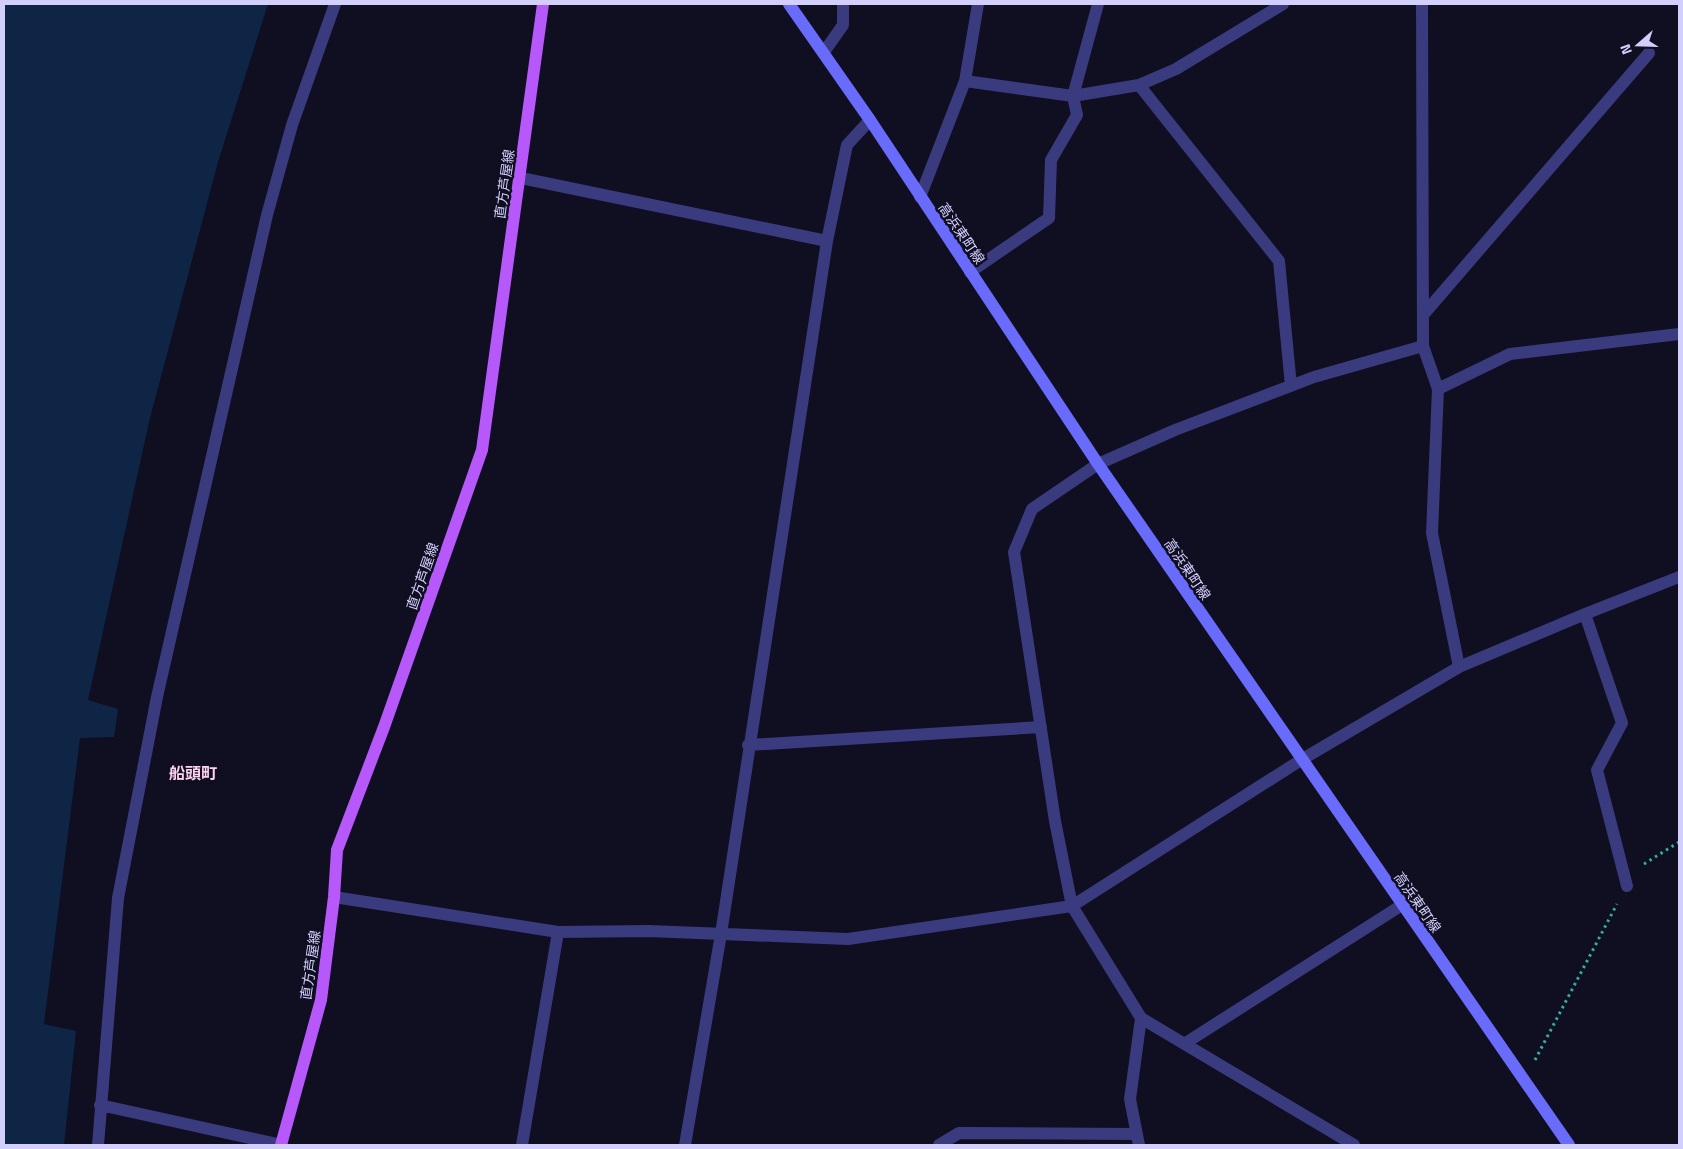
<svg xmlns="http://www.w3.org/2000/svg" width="1683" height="1149" font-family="'Titillium Web','Noto Sans JP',sans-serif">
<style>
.water{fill:#0e2545}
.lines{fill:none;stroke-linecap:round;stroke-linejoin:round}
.path{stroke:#32afa2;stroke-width:3;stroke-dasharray:2.5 4;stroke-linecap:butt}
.minor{stroke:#3a3a7e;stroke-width:12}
.secondary{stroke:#696bfa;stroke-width:12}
.primary{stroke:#b759fa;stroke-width:12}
.labels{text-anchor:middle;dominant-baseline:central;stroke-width:5;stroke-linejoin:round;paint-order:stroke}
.street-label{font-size:14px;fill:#d2cffd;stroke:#100e21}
.quarter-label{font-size:16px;font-weight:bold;fill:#fed1ef;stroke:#100e21}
</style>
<rect width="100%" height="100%" fill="#100e21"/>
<path class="water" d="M 4,4 L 268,4 L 218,162 L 149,422 L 88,700 L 118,709 L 114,737 L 80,738 L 44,1024 L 76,1031 L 64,1145 L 4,1145 Z"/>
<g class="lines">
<path class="path" d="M 1644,864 L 1679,842
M 1535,1060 L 1617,904"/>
<path class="minor" d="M 1422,4 L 1423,346 L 1438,389 L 1432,533 L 1459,667
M 824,52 L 843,25 L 843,4
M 965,81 L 1073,96 L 1139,85 L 1176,69 L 1283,4
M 1139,85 L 1279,261 L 1291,386
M 521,178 L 827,241
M 920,197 L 965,81 L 978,4
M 970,272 L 1049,218 L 1051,160 L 1077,115 L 1073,96 L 1098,4
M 1423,315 L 1649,53
M 1438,389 L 1510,354 L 1679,334
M 1585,614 L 1622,723 L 1597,770 L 1627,886
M 748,745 L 1041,727
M 334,897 L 558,932 L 649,931 L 848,939 L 1072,906 L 1301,760 L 1459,667 L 1585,614 L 1679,577
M 1184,1044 L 1402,905
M 100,1105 L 282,1145
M 98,1145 L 118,898 L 157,697 L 267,215 L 292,125 L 335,4
M 522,1145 L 558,932
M 685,1145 L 721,934 L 827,241 L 847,145 L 870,120
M 939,1145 L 959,1133 L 1137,1134
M 1139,1145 L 1130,1099 L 1141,1018
M 1354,1145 L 1141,1018 L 1072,906 L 1055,821 L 1014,552 L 1032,509 L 1098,464 L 1175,430 L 1314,377 L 1423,346"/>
<path class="secondary" d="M 789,4 L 870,120 L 1098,464 L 1569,1145"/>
<path class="primary" d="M 281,1145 L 321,1000 L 334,897 L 337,850 L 384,727 L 482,450 L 543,4"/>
</g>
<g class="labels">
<g class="street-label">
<text transform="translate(504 184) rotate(-82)">直方芦屋線</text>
<text transform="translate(962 233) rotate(56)">高浜東町線</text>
<text transform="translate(1188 569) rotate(56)">高浜東町線</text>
<text transform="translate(422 576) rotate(-71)">直方芦屋線</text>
<text transform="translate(1418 902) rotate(55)">高浜東町線</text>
<text transform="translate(310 965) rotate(-82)">直方芦屋線</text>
</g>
<g class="quarter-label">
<text x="193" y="773">船頭町</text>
</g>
</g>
<rect width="1683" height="1149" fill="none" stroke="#d2cffd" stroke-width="10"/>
<g transform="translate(1638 45) rotate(250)" stroke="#100e21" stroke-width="4" paint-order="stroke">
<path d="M0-4L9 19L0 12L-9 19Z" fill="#d2cffd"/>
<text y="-8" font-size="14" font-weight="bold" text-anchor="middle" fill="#d2cffd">N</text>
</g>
</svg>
